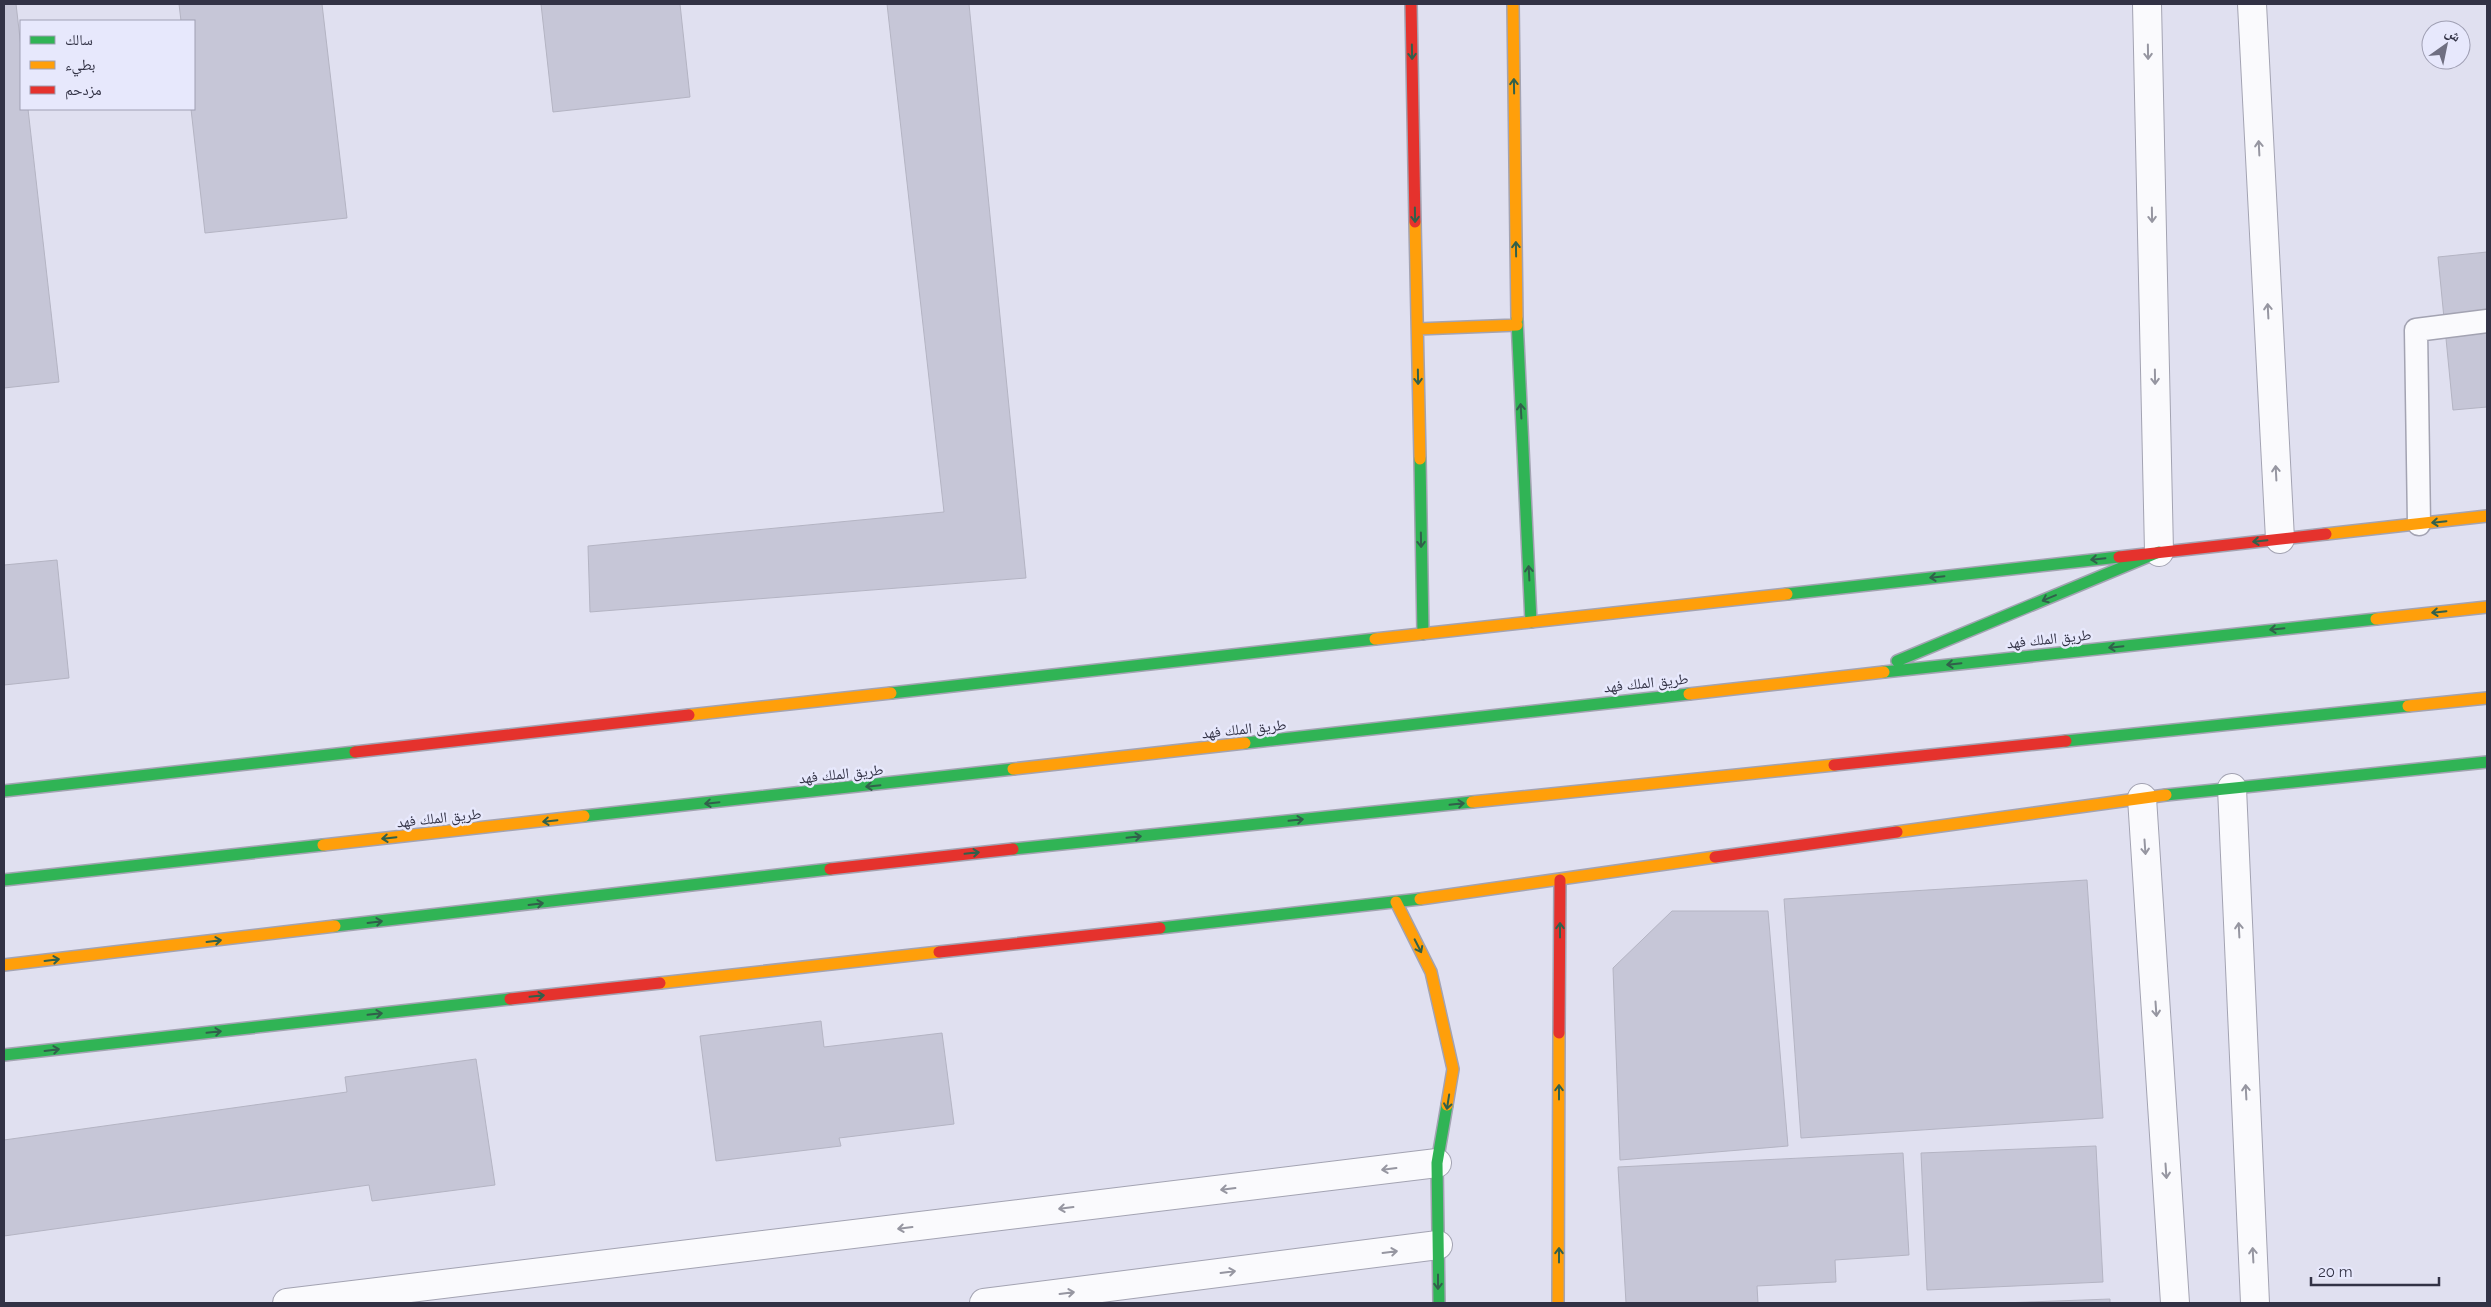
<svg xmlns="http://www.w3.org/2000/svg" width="2491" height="1307" font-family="Raleway,'Noto Naskh Arabic',sans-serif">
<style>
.building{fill:#c6c6d7;stroke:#b4b4c3}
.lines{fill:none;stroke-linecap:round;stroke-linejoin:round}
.lane-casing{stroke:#a3a3b2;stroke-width:25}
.street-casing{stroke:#a3a3b2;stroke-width:30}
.fast-casing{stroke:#a3a3b2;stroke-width:14}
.slow-casing{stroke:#a3a3b2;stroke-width:14}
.jam-casing{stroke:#a3a3b2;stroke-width:14}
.lane{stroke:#fafafd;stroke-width:22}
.street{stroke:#fafafd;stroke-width:28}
.fast{stroke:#30b455;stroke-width:11}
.slow{stroke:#ff9f0a;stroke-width:11}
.jam{stroke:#e5322d;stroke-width:11}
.oneway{stroke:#31604b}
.oneway2{stroke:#9696a1}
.labels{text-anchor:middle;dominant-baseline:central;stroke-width:5;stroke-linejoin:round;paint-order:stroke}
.street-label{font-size:15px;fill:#323245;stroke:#e7e8fc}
</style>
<rect width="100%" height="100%" fill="#e0e0f0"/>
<path class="building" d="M 4,4 L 16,4 L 21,47 L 21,109 L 28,109 L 59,382 L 4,388 Z
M 179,4 L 322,4 L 347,218 L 205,233 L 191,109 L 194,109 L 194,21 L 181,21 Z
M 541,4 L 680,4 L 690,97 L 553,112 Z
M 887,4 L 969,4 L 1026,578 L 590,612 L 588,546 L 944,512 Z
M 2487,252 L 2487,407 L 2453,410 L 2438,257 Z
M 57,560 L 69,678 L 4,685 L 4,565 Z
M 2087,880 L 2103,1118 L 1801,1138 L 1784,899 Z
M 1672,911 L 1768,911 L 1788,1146 L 1620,1160 L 1613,968 Z
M 821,1021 L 824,1047 L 942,1033 L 954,1124 L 839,1138 L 841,1146 L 716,1161 L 700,1036 Z
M 476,1059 L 495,1185 L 372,1201 L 369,1185 L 4,1236 L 4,1140 L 347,1092 L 345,1077 Z
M 2096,1146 L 2103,1282 L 1927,1290 L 1921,1153 Z
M 1903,1153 L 1909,1255 L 1835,1260 L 1836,1282 L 1757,1286 L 1758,1303 L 1626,1303 L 1618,1167 Z
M 2110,1299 L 2110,1303 L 2002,1303 Z"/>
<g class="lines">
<defs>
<path id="lane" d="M 2419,524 L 2416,330 L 2487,321"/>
<path id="street" d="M 2147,4 L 2159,552
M 2252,4 L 2280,539
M 2232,788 L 2255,1303
M 2142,798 L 2175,1303
M 287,1303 L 1437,1163
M 984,1303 L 1438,1245"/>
<path id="fast" d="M 1517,319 L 1531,622
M 1420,459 L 1423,634
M 1787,594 L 2119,557
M 1897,661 L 2159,552
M 1884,672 L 2376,619
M 891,693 L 1375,639
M 2066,741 L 2408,706
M 1245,743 L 1689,694
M 4,791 L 355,752
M 2166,795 L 2487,762
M 584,816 L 1013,769
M 1013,849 L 1472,802
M 4,880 L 323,845
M 335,926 L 830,869
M 1160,928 L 1420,899
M 4,1055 L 510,999
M 1439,1303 L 1437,1163 L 1447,1105"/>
<path id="slow" d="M 1513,4 L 1517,319
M 1415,222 L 1420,459
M 1418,329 L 1517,325
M 2326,534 L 2487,516
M 2376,619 L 2487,607
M 1375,639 L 1787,594
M 1689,694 L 1884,672
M 2408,706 L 2487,698
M 689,715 L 891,693
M 1013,769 L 1245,743
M 1472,802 L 1834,765
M 1897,832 L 2166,795
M 323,845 L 584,816
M 1420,899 L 1715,857
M 1396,902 L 1431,972 L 1453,1069 L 1447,1105
M 4,965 L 335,926
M 660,983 L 939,952
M 1558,1303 L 1559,1033"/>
<path id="jam" d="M 1411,4 L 1415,222
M 2119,557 L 2326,534
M 355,752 L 689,715
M 1834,765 L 2066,741
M 1715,857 L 1897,832
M 830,869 L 1013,849
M 939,952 L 1160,928
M 510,999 L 660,983
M 1559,1033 L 1560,880"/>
</defs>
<use href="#lane" class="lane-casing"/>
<use href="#street" class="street-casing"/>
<use href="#fast" class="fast-casing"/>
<use href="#slow" class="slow-casing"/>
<use href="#jam" class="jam-casing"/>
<use href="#lane" class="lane"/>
<use href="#street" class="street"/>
<use href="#fast" class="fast"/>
<use href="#slow" class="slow"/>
<use href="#jam" class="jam"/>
</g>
<defs><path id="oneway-shaft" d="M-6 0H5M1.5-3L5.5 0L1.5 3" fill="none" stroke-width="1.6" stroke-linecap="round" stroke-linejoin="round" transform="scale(1.25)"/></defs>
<g class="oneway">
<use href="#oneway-shaft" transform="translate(1412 52) rotate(89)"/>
<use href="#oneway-shaft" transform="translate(1514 86) rotate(-91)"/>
<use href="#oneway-shaft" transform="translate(1415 215) rotate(89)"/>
<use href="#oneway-shaft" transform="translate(1516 249) rotate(-91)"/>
<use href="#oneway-shaft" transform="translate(1418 377) rotate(89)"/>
<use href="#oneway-shaft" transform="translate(1521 411) rotate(-93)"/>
<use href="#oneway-shaft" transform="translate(2439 522) rotate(174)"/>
<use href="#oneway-shaft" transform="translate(1421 540) rotate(89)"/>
<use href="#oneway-shaft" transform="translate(2260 541) rotate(174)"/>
<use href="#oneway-shaft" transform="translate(2098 559) rotate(174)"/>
<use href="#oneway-shaft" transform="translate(1529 573) rotate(-93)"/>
<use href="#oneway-shaft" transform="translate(1937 577) rotate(174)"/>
<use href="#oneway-shaft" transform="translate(2049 598) rotate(157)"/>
<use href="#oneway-shaft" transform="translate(2439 612) rotate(174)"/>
<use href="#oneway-shaft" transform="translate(2277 629) rotate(174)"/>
<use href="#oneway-shaft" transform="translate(2116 647) rotate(174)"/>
<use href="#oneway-shaft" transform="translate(1954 664) rotate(174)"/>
<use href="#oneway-shaft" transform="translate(873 786) rotate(174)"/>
<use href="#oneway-shaft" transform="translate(712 803) rotate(174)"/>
<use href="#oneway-shaft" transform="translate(1457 804) rotate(-6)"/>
<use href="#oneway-shaft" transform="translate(1296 820) rotate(-6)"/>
<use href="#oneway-shaft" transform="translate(550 821) rotate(174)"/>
<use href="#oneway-shaft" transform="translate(1134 837) rotate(-6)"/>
<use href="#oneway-shaft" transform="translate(389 838) rotate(174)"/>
<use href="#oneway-shaft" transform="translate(972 853) rotate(-6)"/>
<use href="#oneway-shaft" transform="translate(536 904) rotate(-7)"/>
<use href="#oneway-shaft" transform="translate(375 922) rotate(-7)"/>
<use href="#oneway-shaft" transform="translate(1560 930) rotate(-90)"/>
<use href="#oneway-shaft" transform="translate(214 941) rotate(-7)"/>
<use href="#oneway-shaft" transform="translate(1418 946) rotate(63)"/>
<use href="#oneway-shaft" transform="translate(52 960) rotate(-7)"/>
<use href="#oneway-shaft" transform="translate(537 996) rotate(-6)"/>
<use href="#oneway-shaft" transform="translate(375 1014) rotate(-6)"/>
<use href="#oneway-shaft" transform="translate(214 1032) rotate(-6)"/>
<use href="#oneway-shaft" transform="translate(52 1050) rotate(-7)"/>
<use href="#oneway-shaft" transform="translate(1559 1092) rotate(-90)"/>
<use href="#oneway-shaft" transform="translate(1448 1102) rotate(99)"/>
<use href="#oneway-shaft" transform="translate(1559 1255) rotate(-90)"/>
<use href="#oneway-shaft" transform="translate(1438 1282) rotate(90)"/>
</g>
<g class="oneway2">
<use href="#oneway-shaft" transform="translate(2148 52) rotate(89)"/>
<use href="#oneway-shaft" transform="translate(2259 148) rotate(-93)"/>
<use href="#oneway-shaft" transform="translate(2152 215) rotate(89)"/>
<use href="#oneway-shaft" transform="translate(2268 311) rotate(-93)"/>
<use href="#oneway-shaft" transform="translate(2155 377) rotate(89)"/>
<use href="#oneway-shaft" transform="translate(2276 473) rotate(-93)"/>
<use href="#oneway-shaft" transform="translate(2145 847) rotate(86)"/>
<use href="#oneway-shaft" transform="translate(2239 930) rotate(-93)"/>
<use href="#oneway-shaft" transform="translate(2156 1009) rotate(86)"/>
<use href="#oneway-shaft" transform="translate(2246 1092) rotate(-93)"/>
<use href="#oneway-shaft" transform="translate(1389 1169) rotate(173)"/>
<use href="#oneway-shaft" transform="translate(2166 1171) rotate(86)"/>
<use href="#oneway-shaft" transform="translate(1228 1189) rotate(173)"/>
<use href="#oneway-shaft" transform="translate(1066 1208) rotate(173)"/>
<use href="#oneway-shaft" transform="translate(905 1228) rotate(173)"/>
<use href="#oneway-shaft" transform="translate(1390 1252) rotate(-7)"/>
<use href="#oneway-shaft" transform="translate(2253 1255) rotate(-93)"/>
<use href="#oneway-shaft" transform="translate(1228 1272) rotate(-7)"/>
<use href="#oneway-shaft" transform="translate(1067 1293) rotate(-7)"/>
</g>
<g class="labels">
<g class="street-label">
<text transform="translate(2049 639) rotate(-6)">طريق الملك فهد</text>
<text transform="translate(1646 683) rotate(-6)">طريق الملك فهد</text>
<text transform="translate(1244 729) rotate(-6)">طريق الملك فهد</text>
<text transform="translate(841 774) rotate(-6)">طريق الملك فهد</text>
<text transform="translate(439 818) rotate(-6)">طريق الملك فهد</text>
</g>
</g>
<rect width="2491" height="1307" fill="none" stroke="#323245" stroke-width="10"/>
<rect x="20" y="20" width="175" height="90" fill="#e7e8fc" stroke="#9f9fb3"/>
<rect x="30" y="36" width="25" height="8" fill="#30b455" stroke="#9f9fb3"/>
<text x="65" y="45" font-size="15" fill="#323245">سالك</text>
<rect x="30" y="61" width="25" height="8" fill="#ff9f0a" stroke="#9f9fb3"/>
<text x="65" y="70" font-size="15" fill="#323245">بطيء</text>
<rect x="30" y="86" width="25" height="8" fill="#e5322d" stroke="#9f9fb3"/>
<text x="65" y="95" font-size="15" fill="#323245">مزدحم</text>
<g transform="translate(2446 45) rotate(33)"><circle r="24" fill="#e7e8fc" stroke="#9f9fb3"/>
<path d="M0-4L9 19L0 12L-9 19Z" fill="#6f6f81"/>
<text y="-8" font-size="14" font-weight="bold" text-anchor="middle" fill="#323245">ش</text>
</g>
<path d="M2311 1277v8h128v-8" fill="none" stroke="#323245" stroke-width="2.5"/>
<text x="2318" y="1277" font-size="15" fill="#323245" stroke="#e7e8fc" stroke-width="4" paint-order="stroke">20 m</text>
</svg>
